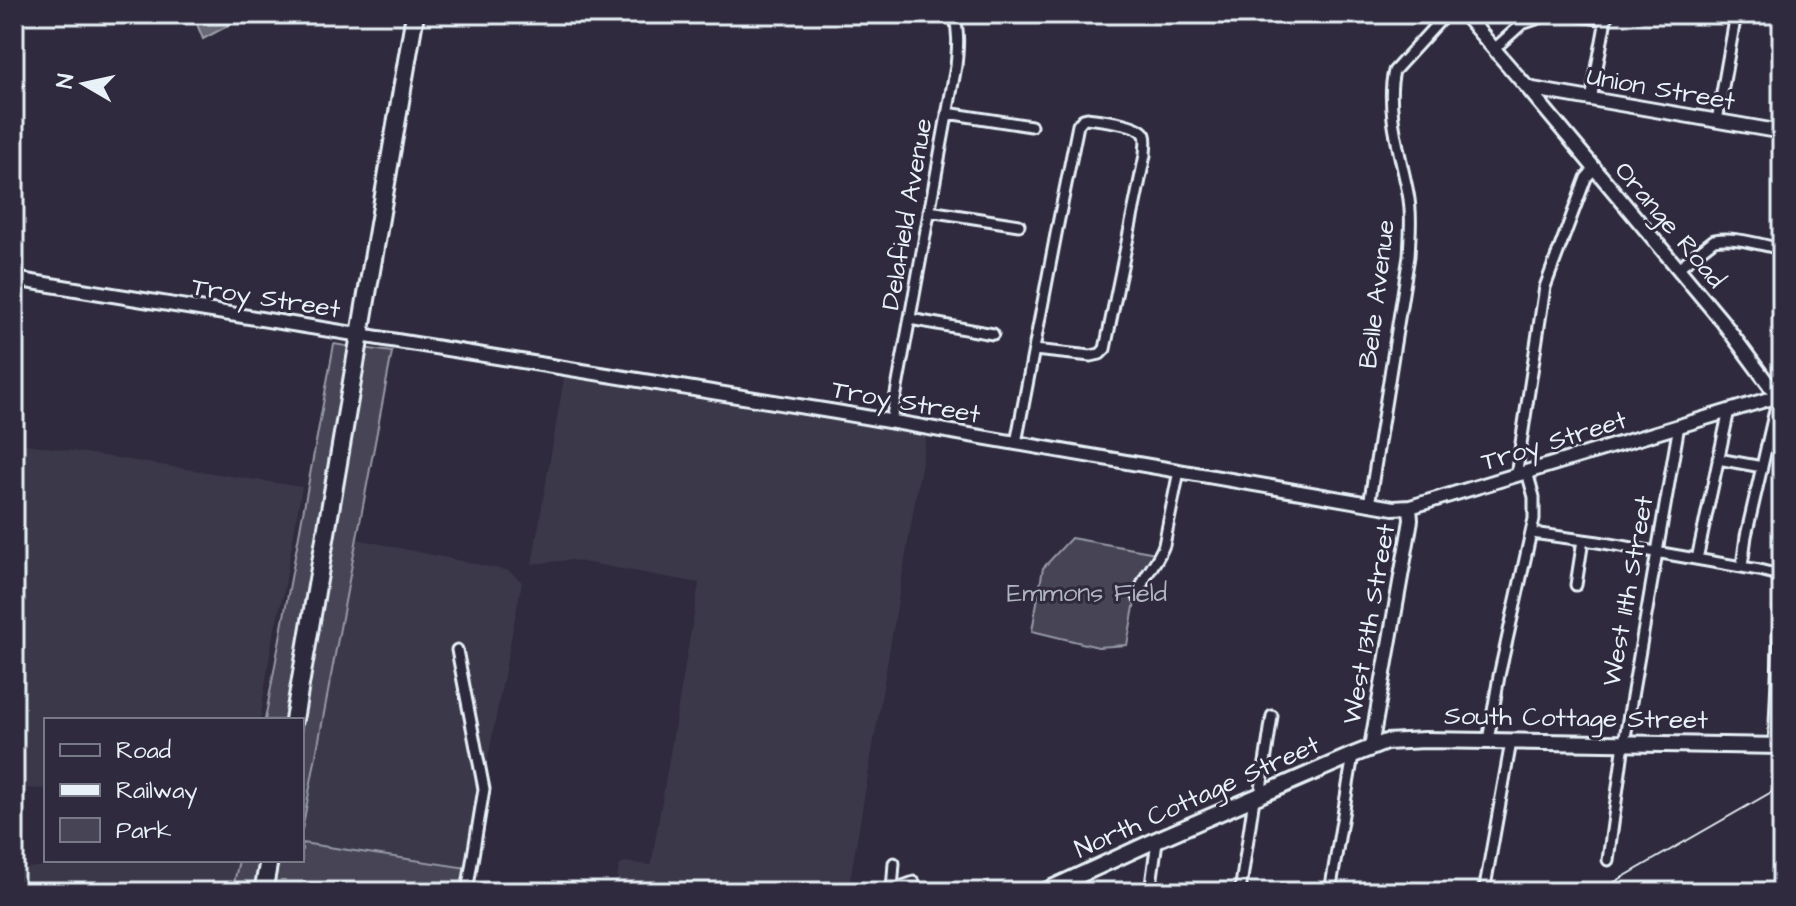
<svg xmlns="http://www.w3.org/2000/svg" width="1796" height="906" font-family="'Architects Daughter',sans-serif">
<style>
.built{fill:#3b3749}
.green{fill:#464455;stroke:#979aa6;stroke-width:2}
.water{fill:#696978;stroke:#9c9fab;stroke-width:2}
.lines{fill:none;stroke-linecap:round;stroke-linejoin:round}
.street-casing{stroke:#e8f1f8;stroke-width:15}
.secondary-casing{stroke:#e8f1f8;stroke-width:18}
.primary-casing{stroke:#e8f1f8;stroke-width:20}
.highway-casing{stroke:#e8f1f8;stroke-width:22}
.street{stroke:#2f2a3d;stroke-width:9}
.secondary{stroke:#2f2a3d;stroke-width:12}
.primary{stroke:#2f2a3d;stroke-width:14}
.highway{stroke:#2f2a3d;stroke-width:16}
.rail{stroke:#e8f1f8;stroke-width:2}
.labels{text-anchor:middle;dominant-baseline:central;stroke-width:6;stroke-linejoin:round;paint-order:stroke}
.street-label{font-size:26px;fill:#e8f1f8;stroke:#2f2a3d}
.park-label{font-size:26px;fill:#afb4bf;stroke:#2f2a3d}
</style>
<rect width="100%" height="100%" fill="#2f2a3d"/>
<filter id="ink" filterUnits="userSpaceOnUse"><feTurbulence type="fractalNoise" baseFrequency=".0125" numOctaves="2"/><feDisplacementMap in="SourceGraphic" scale="16" xChannelSelector="R" yChannelSelector="G"/><feConvolveMatrix kernelMatrix="1 2 1 2 8 2 1 2 1" color-interpolation-filters="sRGB"/></filter>
<g filter="url(#ink)">
<path class="built" d="M 565,372 L 927,432 L 848,892 L 615,892 L 619,866 L 624,862 L 651,865 L 699,583 L 571,560 L 532,564 Z
M 14,442 L 302,487 L 283,596 L 272,641 L 260,720 L 46,720 L 46,789 L 14,788 Z
M 357,539 L 509,571 L 522,582 L 467,868 L 302,843 L 302,830 Z
M 113,860 L 239,860 L 232,892 L 14,892 L 14,869 Z"/>
<path class="green" d="M 334,344 L 352,347 L 286,720 L 265,720 Z
M 363,348 L 392,352 L 302,830 L 302,722 Z
M 1071,538 L 1156,553 L 1140,574 L 1127,645 L 1098,647 L 1032,631 L 1043,568 Z
M 302,843 L 467,868 L 463,892 L 272,892 L 278,860 L 302,860 Z
M 239,860 L 260,860 L 254,892 L 232,892 Z"/>
<path class="water" d="M 193,14 L 235,14 L 233,23 L 203,39 Z"/>
<g class="lines">
<defs>
<path id="street" d="M 1568,14 L 1606,20
M 1494,49 L 1522,24 L 1551,14
M 1591,100 L 1607,14
M 947,113 L 1031,126
M 1717,121 L 1736,14
M 929,211 L 1019,225
M 1678,268 L 1714,240 C 1735,236 1761,245 1782,249
M 910,319 L 993,334
M 891,421 L 956,66 C 958,47 959,32 954,14
M 1016,443 L 1056,234 L 1078,125 L 1083,119 L 1087,118 C 1100,120 1140,123 1145,135 C 1147,140 1145,149 1145,155 L 1105,349 L 1100,354 L 1091,356 L 1034,350
M 1718,459 L 1762,467
M 1516,476 L 1545,287 L 1586,178 L 1594,169
M 1369,505 L 1409,256 C 1410,235 1412,214 1408,193 C 1401,157 1385,107 1394,71 L 1446,14
M 1532,533 L 1598,542 L 1759,570 L 1775,574 L 1779,576 L 1781,588 L 1774,746
M 1697,559 L 1729,410
M 1742,566 L 1746,536 L 1778,397
M 1576,585 L 1583,540
M 1138,597 C 1142,576 1157,564 1164,545 L 1179,471
M 457,650 L 484,789 L 467,892
M 1488,741 L 1499,676 L 1534,519 L 1534,497 L 1527,472
M 1260,796 L 1272,716
M 1608,860 L 1624,743 L 1679,425
M 892,890 L 894,863
M 892,892 L 892,890 L 914,882
M 1150,892 L 1157,841
M 1240,892 L 1254,799
M 1330,892 L 1353,755
M 1484,892 L 1511,742"/>
<path id="secondary" d="M 1464,14 L 1525,85 L 1533,89 L 1782,132
M 1525,85 L 1722,321 L 1778,397
M 14,279 L 836,412 L 1393,508 L 1410,507 L 1772,398 L 1782,397
M 1371,747 L 1411,520 L 1410,507"/>
<path id="primary" d="M 1043,892 L 1154,841 L 1353,755 L 1386,742 L 1425,740 L 1782,746"/>
<path id="highway" d="M 294,720 L 415,14
M 263,892 L 269,860"/>
</defs>
<use href="#street" class="street-casing"/>
<use href="#secondary" class="secondary-casing"/>
<use href="#primary" class="primary-casing"/>
<use href="#highway" class="highway-casing"/>
<use href="#street" class="street"/>
<use href="#secondary" class="secondary"/>
<use href="#primary" class="primary"/>
<use href="#highway" class="highway"/>
<path class="rail" d="M 1597,892 L 1782,786"/>
</g>
</g>
<g class="labels">
<g class="street-label">
<text transform="translate(1661 89) rotate(10)">Union Street</text>
<text transform="translate(907 214) rotate(-80)">Delafield Avenue</text>
<text transform="translate(1670 225) rotate(50)">Orange Road</text>
<text transform="translate(1377 294) rotate(-83)">Belle Avenue</text>
<text transform="translate(266 298) rotate(9)">Troy Street</text>
<text transform="translate(906 402) rotate(10)">Troy Street</text>
<text transform="translate(1554 441) rotate(-17)">Troy Street</text>
<text transform="translate(1628 591) rotate(-80)">West 11th Street</text>
<text transform="translate(1369 624) rotate(-80)">West 13th Street</text>
<text transform="translate(1576 718) rotate(1)">South Cottage Street</text>
<text transform="translate(1197 797) rotate(-24)">North Cottage Street</text>
</g>
<g class="park-label">
<text x="1087" y="593">Emmons Field</text>
</g>
</g>
<rect width="1796" height="906" fill="none" stroke="#2f2a3d" stroke-width="48"/>
<rect x="24" y="24" width="1748" height="858" fill="none" stroke="#e8f1f8" stroke-width="3" filter="url(#ink)"/>
<rect x="44" y="718" width="260" height="144" fill="#2f2a3d" stroke="#797a88" stroke-width="2"/>
<rect x="60" y="744" width="40" height="12" fill="#2f2a3d" stroke="#797a88" stroke-width="2"/>
<text x="116" y="758" font-size="24" fill="#e8f1f8">Road</text>
<rect x="60" y="784" width="40" height="12" fill="#e8f1f8" stroke="#797a88" stroke-width="2"/>
<text x="116" y="798" font-size="24" fill="#e8f1f8">Railway</text>
<rect x="60" y="818" width="40" height="24" fill="#464455" stroke="#797a88" stroke-width="2"/>
<text x="116" y="838" font-size="24" fill="#e8f1f8">Park</text>
<g transform="translate(84 84) rotate(279)" stroke="#2f2a3d" stroke-width="6" paint-order="stroke">
<path d="M0-6L14 30L0 20L-14 30Z" fill="#e8f1f8"/>
<text y="-12" font-size="22" font-weight="bold" text-anchor="middle" fill="#e8f1f8">N</text>
</g>
</svg>
